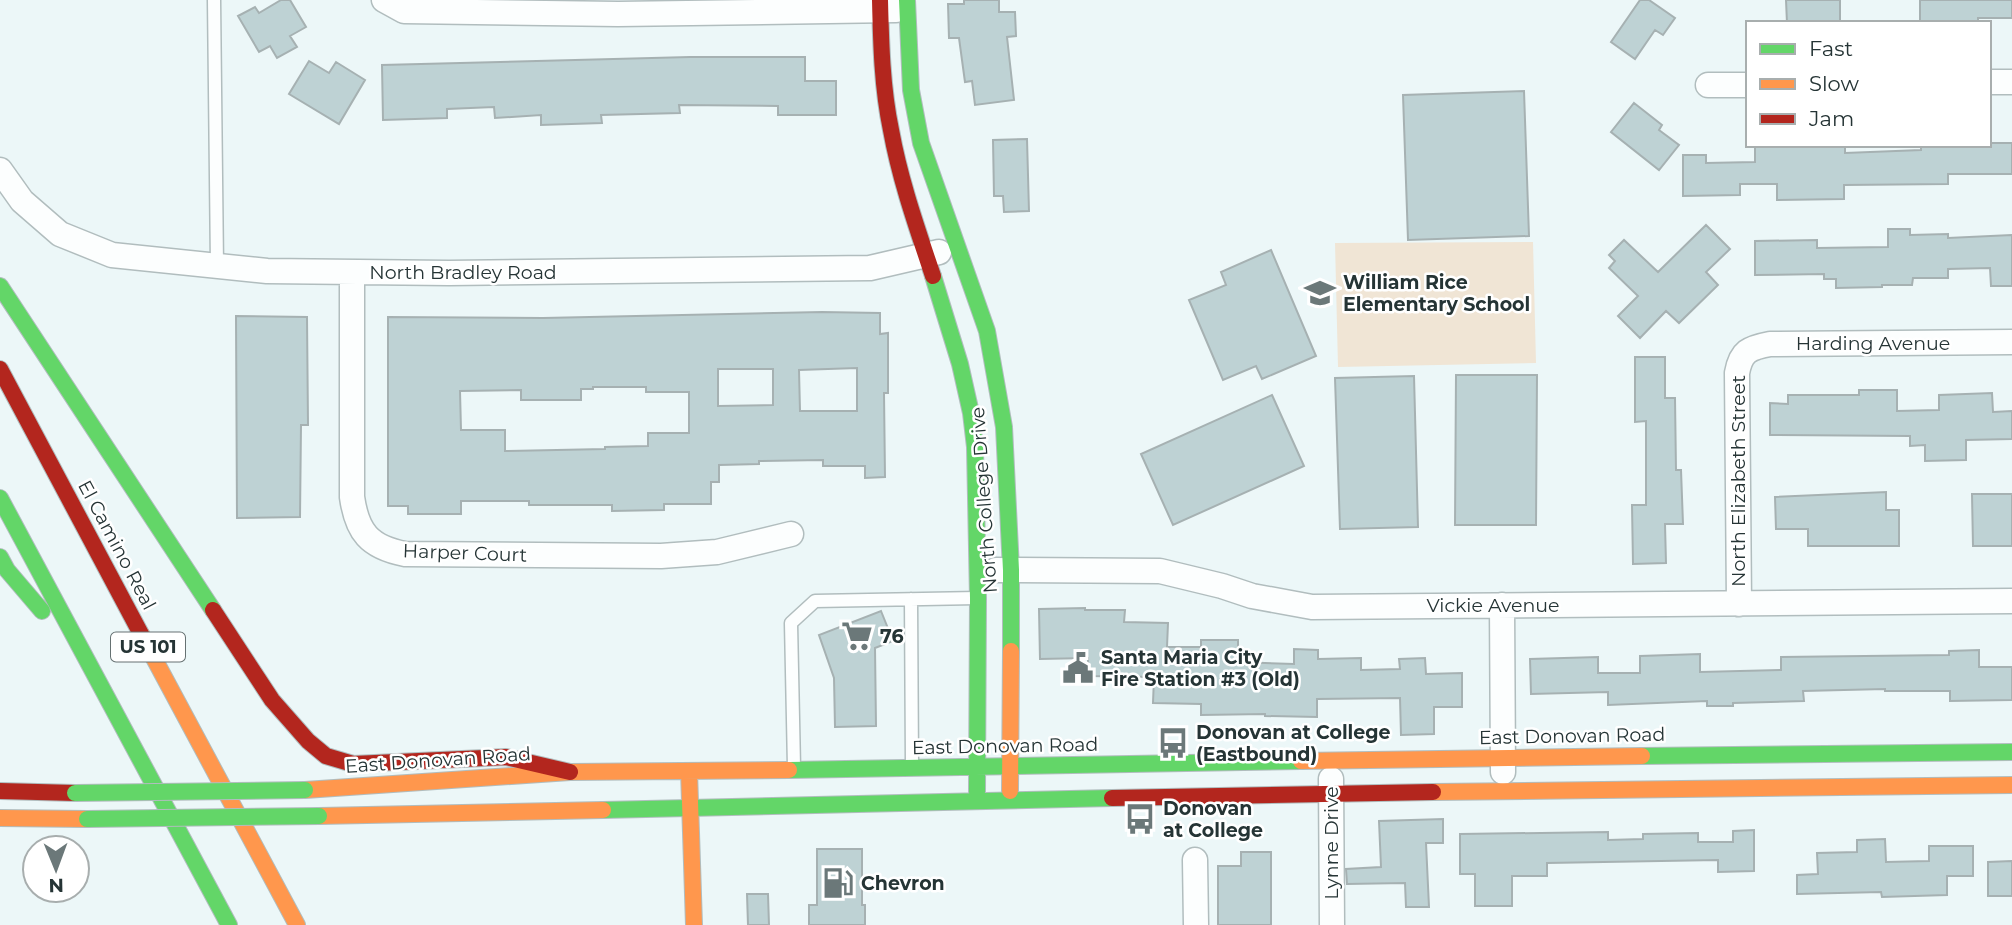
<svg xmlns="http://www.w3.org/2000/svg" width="2012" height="925" font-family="Montserrat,sans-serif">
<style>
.green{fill:#f0e5d5}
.building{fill:#bed2d4;stroke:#a6b1b2;stroke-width:2;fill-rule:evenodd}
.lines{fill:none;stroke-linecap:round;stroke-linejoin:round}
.lane-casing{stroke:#b1bdbe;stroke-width:15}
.street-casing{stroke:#b1bdbe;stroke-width:27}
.fast-casing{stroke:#b1bdbe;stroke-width:18}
.slow-casing{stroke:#b1bdbe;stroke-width:18}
.jam-casing{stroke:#b1bdbe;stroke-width:18}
.lane{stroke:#fcfefe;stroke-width:12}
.street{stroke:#fcfefe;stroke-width:24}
.fast{stroke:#63d668;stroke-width:16}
.slow{stroke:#ff974d;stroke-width:16}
.jam{stroke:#b3261e;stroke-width:16}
.fast-bridge-casing{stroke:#b1bdbe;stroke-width:18;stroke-linecap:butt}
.fast-bridge{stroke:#63d668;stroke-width:16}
.labels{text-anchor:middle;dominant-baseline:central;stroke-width:5;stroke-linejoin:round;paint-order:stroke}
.shield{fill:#fff;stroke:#667172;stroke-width:2}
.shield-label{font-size:18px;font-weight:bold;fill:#253435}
.street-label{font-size:19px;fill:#253435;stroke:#fff}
.poi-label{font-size:19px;font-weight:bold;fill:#253435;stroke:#fff;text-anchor:start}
</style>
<rect width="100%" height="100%" fill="#ecf7f8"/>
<path class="green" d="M 1533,242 L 1536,363 L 1338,367 L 1335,243 Z"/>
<path class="building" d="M 281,0 L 290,0 L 306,27 L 290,36 L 297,47 L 277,58 L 270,46 L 259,52 L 238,16 L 255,7 L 259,13 Z
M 964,0 L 999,0 L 999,12 L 1015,12 L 1016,36 L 1007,37 L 1014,100 L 975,105 L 972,81 L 965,82 L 959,38 L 949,38 L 948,4 L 964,4 Z
M 1640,0 L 1649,0 L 1675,18 L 1663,35 L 1655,30 L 1635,59 L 1611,42 Z
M 1786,0 L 1840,0 L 1840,23 L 1787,23 Z
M 1920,0 L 2012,0 L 2012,18 L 1978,18 L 1978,23 L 1920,23 Z
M 690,57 L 805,57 L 805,81 L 836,81 L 836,115 L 778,115 L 778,106 L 679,105 L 680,113 L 601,115 L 602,123 L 541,125 L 541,115 L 495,118 L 494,107 L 447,109 L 447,118 L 383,120 L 382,65 Z
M 309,61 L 329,73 L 336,62 L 365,80 L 339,124 L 289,94 Z
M 1524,91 L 1529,236 L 1408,240 L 1403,95 Z
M 1634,103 L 1662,125 L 1659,130 L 1679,145 L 1659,170 L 1611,132 Z
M 1027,139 L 1029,211 L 1004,212 L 1003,196 L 994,196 L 993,140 Z
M 1989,143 L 2012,143 L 2012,174 L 1948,174 L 1948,184 L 1844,185 L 1844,199 L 1777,200 L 1777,184 L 1740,184 L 1740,195 L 1683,196 L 1683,155 L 1706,155 L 1706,163 L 1755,162 L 1755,145 L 1845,145 L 1845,153 L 1921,150 L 1921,145 L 1989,145 Z
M 1706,225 L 1730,249 L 1706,272 L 1718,285 L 1679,323 L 1666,311 L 1640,338 L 1618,316 L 1638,296 L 1609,268 L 1615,261 L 1609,255 L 1624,240 L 1658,272 Z
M 1888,229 L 1910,229 L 1910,235 L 1948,234 L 1948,238 L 2012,235 L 2012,286 L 1991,286 L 1990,268 L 1948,269 L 1948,278 L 1913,278 L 1912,285 L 1882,285 L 1882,287 L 1836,288 L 1836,279 L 1824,279 L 1824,274 L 1755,275 L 1755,241 L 1817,240 L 1817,248 L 1888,247 Z
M 1271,250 L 1316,356 L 1262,379 L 1256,366 L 1223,380 L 1189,300 L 1226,285 L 1221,272 Z
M 822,312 L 880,313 L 880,334 L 888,333 L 888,393 L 884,393 L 885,477 L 865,478 L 865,466 L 823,466 L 823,460 L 759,461 L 759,464 L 719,465 L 719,482 L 711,482 L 711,504 L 664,504 L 664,510 L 612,511 L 612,505 L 529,505 L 529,501 L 461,501 L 461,514 L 408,514 L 408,506 L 388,506 L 388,317 L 543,318 ZM 857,368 L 857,411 L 800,411 L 799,370 ZM 718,369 L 773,369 L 773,405 L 718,406 ZM 593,387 L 646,387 L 646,392 L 689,392 L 689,433 L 648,433 L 648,446 L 605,447 L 605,449 L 505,451 L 505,430 L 461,430 L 460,391 L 521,390 L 521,400 L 581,400 L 581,389 L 593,389 Z
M 236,316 L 307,317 L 308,425 L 301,425 L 300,517 L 237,518 Z
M 1635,357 L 1665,357 L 1665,398 L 1675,398 L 1676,470 L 1681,470 L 1683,524 L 1665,524 L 1666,563 L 1633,564 L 1632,505 L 1646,505 L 1646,421 L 1635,422 Z
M 1456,375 L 1537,375 L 1536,525 L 1455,525 Z
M 1414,376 L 1418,527 L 1340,529 L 1335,378 Z
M 1859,390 L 1897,390 L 1897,411 L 1939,410 L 1939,395 L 1992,393 L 1993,412 L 2012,411 L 2012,439 L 1966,440 L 1966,460 L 1925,461 L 1925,445 L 1910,446 L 1910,436 L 1770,435 L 1770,403 L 1788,404 L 1788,395 L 1859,395 Z
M 1272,395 L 1304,466 L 1173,525 L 1141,454 Z
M 1886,492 L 1886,510 L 1899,510 L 1899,546 L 1808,546 L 1808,529 L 1776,529 L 1775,497 Z
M 1972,494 L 2012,494 L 2012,546 L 1973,546 Z
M 1085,608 L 1085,610 L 1125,610 L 1124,622 L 1168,623 L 1167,647 L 1201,647 L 1201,640 L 1238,640 L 1238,662 L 1294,664 L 1294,649 L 1318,650 L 1318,659 L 1361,658 L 1361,670 L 1400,669 L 1399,659 L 1425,658 L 1426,674 L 1462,673 L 1462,707 L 1434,707 L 1434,734 L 1401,735 L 1400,698 L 1317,699 L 1317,717 L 1265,716 L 1265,714 L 1201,715 L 1201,704 L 1153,703 L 1154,677 L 1088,676 L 1088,658 L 1040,659 L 1039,609 Z
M 881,611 L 893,641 L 875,648 L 876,726 L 835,727 L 834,678 L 819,635 Z
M 1979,650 L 1979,667 L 2012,667 L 2012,700 L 1950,701 L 1950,691 L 1885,691 L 1885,689 L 1803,691 L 1804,701 L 1733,703 L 1733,706 L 1707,706 L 1707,701 L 1608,705 L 1608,692 L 1531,694 L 1530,659 L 1598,657 L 1598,673 L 1640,673 L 1640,656 L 1700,654 L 1700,672 L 1781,670 L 1781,657 L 1949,655 L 1949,651 Z
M 1443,819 L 1443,843 L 1426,843 L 1429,907 L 1406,907 L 1405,883 L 1347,884 L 1346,869 L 1381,867 L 1379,821 Z
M 1754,830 L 1754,871 L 1718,872 L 1718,860 L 1547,863 L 1547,876 L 1512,876 L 1512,906 L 1475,906 L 1475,874 L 1460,874 L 1460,834 L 1608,832 L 1608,840 L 1643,839 L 1643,834 L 1698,833 L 1698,842 L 1733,842 L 1733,831 Z
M 1885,839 L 1886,862 L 1929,861 L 1929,846 L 1973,846 L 1973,876 L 1947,876 L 1947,895 L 1882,897 L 1881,892 L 1797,894 L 1797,875 L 1818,874 L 1817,853 L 1857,852 L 1857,840 Z
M 817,849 L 862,849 L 862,905 L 865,905 L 865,925 L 809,925 L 809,905 L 817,905 Z
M 1241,852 L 1271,852 L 1271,925 L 1218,925 L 1218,866 L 1241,866 Z
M 2012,861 L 2012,896 L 1988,896 L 1988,862 Z
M 747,894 L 768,894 L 769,925 L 748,925 Z"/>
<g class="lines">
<defs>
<path id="lane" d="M 214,0 L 217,267
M 911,599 L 912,765
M 794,767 L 791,623 L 815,601 L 977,598"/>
<path id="street" d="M 384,0 L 404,11 L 618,14 L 896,10
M 1989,82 L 2012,82
M 1708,85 L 1748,85
M 0,170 L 22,201 L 60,234 L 112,255 L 267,271 L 449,273 L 870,268 L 939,252
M 352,272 L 352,497 C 357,532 369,547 405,554 L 661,556 L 717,552 L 791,534
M 996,570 L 1160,571 L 1222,586 L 1252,596 L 1312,607 L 2012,601
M 1739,604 L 1737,373 C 1741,351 1749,348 1770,344 L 2012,342
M 1502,605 L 1503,772
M 1331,779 L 1332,925
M 1195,860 L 1196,925"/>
<path id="fast" d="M 907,0 L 911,90 L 921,143 L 987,331 L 1004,427 L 1011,570 L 1011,651
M 933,276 L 960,364 L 971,413 L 975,447 L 978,598 L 977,792
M 0,286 L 213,610
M 0,498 L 229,925
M 0,557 L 7,570 L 42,611
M 1642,756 L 2012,752
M 789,770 L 1301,761
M 603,810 L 1112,798"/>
<path id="slow" d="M 141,634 L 297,925
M 1301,761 L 1642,756
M 689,771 L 694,925
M 305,790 L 570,772 L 789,770
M 1010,791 L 1011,651
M 1433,792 L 2012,785
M 319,816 L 603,810
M 0,818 L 87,819"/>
<path id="jam" d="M 880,0 C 881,43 882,87 891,130 C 900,180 917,228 933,276
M 0,369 L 141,634
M 213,610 L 272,700 L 308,741 L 326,756 L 353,764 L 506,757 L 570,772
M 0,791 L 75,793
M 1112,798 L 1433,792"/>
</defs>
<use href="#lane" class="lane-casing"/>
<use href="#street" class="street-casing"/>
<use href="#fast" class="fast-casing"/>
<use href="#slow" class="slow-casing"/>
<use href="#jam" class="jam-casing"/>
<use href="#lane" class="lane"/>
<use href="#street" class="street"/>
<use href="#fast" class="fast"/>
<use href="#slow" class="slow"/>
<use href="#jam" class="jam"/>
<defs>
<path id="fast-bridge" d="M 75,793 L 305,790
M 87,819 L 319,816"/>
</defs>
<use href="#fast-bridge" class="fast-bridge-casing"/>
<use href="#fast-bridge" class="fast-bridge"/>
</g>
<defs>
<symbol id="school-bare" viewBox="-9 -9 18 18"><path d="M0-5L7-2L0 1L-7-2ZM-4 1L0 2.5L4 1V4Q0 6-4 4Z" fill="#6b7879" stroke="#fff" stroke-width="2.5" paint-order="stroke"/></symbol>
<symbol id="supermarket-bare" viewBox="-9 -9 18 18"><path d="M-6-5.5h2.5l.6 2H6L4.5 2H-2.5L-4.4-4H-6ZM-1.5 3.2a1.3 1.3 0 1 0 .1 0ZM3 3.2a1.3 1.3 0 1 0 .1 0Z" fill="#6b7879" stroke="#fff" stroke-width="2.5" paint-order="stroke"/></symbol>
<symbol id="civic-bare" viewBox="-9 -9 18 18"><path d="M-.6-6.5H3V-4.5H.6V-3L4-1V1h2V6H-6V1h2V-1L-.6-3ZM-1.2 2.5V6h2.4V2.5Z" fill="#6b7879" stroke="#fff" stroke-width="2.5" paint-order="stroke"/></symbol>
<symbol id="bus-bare" viewBox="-9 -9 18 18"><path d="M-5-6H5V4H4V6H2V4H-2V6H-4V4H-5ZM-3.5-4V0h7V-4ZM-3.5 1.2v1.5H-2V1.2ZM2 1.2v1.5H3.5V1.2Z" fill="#6b7879" stroke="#fff" stroke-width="2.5" paint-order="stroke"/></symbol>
<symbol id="fuel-bare" viewBox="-9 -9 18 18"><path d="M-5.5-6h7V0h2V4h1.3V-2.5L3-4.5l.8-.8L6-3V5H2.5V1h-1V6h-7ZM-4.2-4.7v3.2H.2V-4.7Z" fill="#6b7879" stroke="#fff" stroke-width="2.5" paint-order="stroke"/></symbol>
</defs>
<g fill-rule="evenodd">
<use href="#school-bare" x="1298" y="271" width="44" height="44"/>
<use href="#supermarket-bare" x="835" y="614" width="44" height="44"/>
<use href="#civic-bare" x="1056" y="646" width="44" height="44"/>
<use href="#bus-bare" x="1151" y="721" width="44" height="44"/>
<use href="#bus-bare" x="1118" y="797" width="44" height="44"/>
<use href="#fuel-bare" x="816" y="861" width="44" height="44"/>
</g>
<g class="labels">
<rect class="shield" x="111" y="632.5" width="74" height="29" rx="5"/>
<g class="shield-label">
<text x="148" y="647">US 101</text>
</g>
<g class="street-label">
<text x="463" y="272">North Bradley Road</text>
<text x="1873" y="343">Harding Avenue</text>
<text transform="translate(1738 481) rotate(-90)">North Elizabeth Street</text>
<text transform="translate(984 500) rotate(-94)">North College Drive</text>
<text transform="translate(117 545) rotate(62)">El Camino Real</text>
<text transform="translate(465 553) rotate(2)">Harper Court</text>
<text x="1493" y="605">Vickie Avenue</text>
<text transform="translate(1572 736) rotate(-1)">East Donovan Road</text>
<text transform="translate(1005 746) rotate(-1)">East Donovan Road</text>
<text transform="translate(438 760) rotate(-4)">East Donovan Road</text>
<text transform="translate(1331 843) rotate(-90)">Lynne Drive</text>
</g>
<g class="poi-label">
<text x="1343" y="282">William Rice<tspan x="1343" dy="22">Elementary School</tspan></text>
<text x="880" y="636">76</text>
<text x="1101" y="657">Santa Maria City<tspan x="1101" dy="22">Fire Station #3 (Old)</tspan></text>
<text x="1196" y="732">Donovan at College<tspan x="1196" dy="22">(Eastbound)</tspan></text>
<text x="1163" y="808">Donovan<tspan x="1163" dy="22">at College</tspan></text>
<text x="861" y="883">Chevron</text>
</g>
</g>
<rect x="1746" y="21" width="245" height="126" fill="#ffffff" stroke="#a8aeae" stroke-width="2"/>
<rect x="1760" y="44" width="35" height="10" fill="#63d668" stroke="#a8aeae" stroke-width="2"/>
<text x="1809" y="56" font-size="21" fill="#253435">Fast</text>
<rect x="1760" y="79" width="35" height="10" fill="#ff974d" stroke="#a8aeae" stroke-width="2"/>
<text x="1809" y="91" font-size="21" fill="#253435">Slow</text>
<rect x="1760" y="114" width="35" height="10" fill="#b3261e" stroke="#a8aeae" stroke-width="2"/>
<text x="1809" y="126" font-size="21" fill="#253435">Jam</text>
<g transform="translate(56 869) rotate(179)"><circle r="33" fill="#ffffff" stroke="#a8aeae" stroke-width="2"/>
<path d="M0-5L12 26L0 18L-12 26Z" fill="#6b7879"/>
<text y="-10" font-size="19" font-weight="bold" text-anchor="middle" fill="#253435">N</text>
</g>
</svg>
